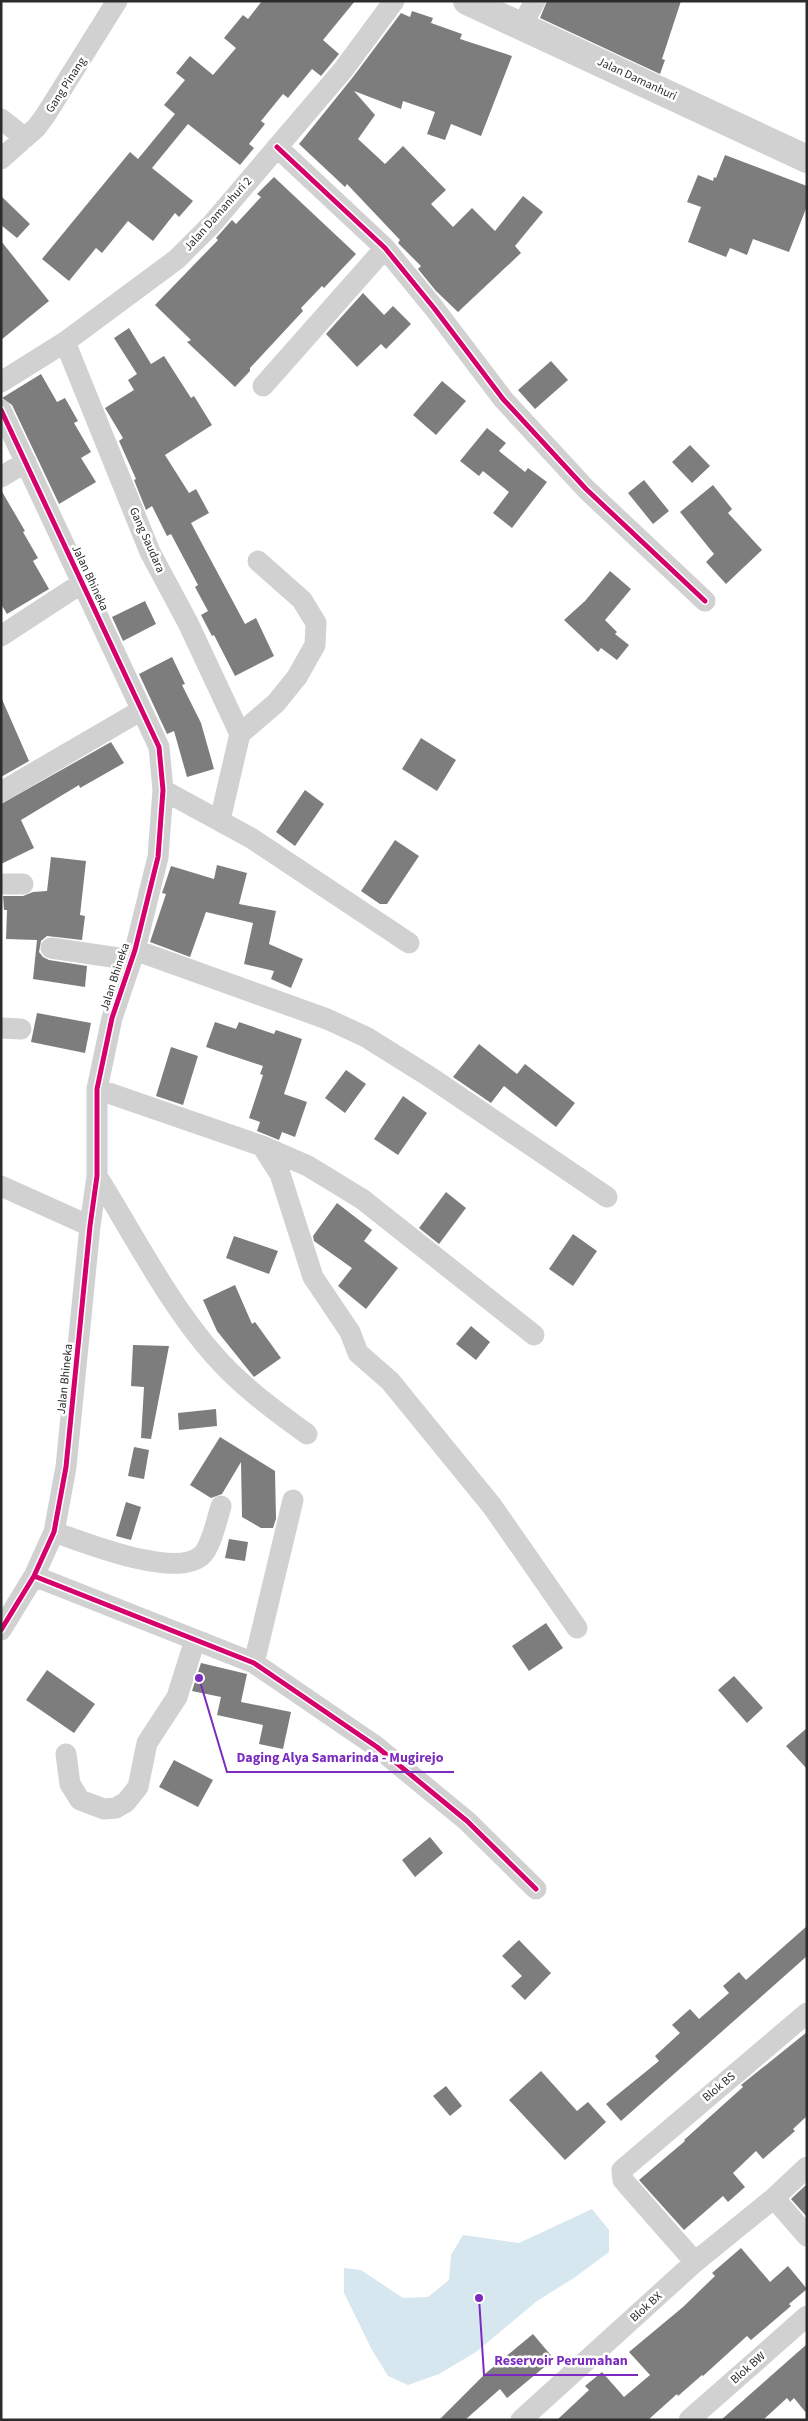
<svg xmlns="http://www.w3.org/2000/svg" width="808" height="2421" font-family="'Source Sans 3',sans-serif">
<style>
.water{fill:#d7e7ef}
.building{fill:#7d7d7d}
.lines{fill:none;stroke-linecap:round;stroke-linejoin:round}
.minor{stroke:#d1d1d1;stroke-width:21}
.tertiary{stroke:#d1d1d1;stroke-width:28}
.cycleway-casing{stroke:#fff;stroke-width:8}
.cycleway{stroke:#d6006c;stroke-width:5}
.labels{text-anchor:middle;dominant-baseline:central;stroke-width:5;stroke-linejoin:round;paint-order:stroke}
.street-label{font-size:12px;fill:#2c2c2c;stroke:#fff}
.leader{fill:none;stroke:#7b2cbf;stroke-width:2}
.callout-dot{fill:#7b2cbf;stroke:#fff;stroke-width:2}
.callout-label{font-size:14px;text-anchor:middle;font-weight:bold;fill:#7b2cbf;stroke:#fff;stroke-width:5;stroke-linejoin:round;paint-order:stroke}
</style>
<rect width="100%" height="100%" fill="#fff"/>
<path class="water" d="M 592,2209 L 609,2230 L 609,2252 L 574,2278 L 537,2301 L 476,2352 L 439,2374 L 408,2385 L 388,2376 L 372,2350 L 344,2293 L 344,2268 L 361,2270 L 403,2298 L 428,2297 L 449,2280 L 451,2255 L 463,2235 L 519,2243 Z"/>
<path class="building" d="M 262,1 L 355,1 L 323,40 L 339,54 L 321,76 L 312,69 L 288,98 L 283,94 L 261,121 L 265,124 L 249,144 L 254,148 L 240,165 L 188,124 L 152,168 L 193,201 L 179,217 L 175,213 L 153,241 L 128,221 L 102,253 L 96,248 L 69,281 L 42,259 L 130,152 L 138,159 L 175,114 L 164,105 L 185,80 L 176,73 L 190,56 L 213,75 L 236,48 L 224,38 L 243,15 L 248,19 Z
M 547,1 L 681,1 L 662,59 L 665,60 L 660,74 L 540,18 Z
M 412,11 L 433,18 L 431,23 L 462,34 L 460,39 L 512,56 L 481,136 L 451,124 L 445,140 L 427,134 L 435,112 L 403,101 L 401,109 L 354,91 L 375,115 L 358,139 L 385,164 L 403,146 L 446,190 L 431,204 L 453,227 L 472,208 L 495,231 L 523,196 L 543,212 L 515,246 L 521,253 L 458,312 L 436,291 L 418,269 L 421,266 L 398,243 L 400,240 L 347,184 L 345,187 L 299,144 L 353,77 L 401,13 L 410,17 Z
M 725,155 L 807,186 L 807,206 L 789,252 L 753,239 L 747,255 L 730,248 L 726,257 L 688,242 L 701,207 L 687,202 L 698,175 L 713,181 L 714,177 L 716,178 Z
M 274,177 L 356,254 L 324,288 L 322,286 L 301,308 L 303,311 L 250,368 L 250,371 L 235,387 L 187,342 L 191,340 L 155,305 L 218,240 L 216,238 L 232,220 L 236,224 L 261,197 L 257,194 Z
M 1,196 L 30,224 L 17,238 L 1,225 Z
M 1,241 L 49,301 L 1,340 Z
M 363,293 L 384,315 L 393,306 L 411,324 L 386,349 L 381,344 L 357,367 L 326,334 Z
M 129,328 L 151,364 L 164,356 L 191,398 L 194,396 L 212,425 L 165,455 L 189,493 L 196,489 L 209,513 L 191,523 L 245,624 L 256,618 L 274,656 L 235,676 L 214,635 L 212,636 L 201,615 L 208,611 L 195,587 L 198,585 L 171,534 L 167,536 L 152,506 L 146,510 L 134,480 L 136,479 L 119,441 L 123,438 L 105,408 L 134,390 L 128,380 L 137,374 L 114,338 Z
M 551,361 L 568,380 L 535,409 L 518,390 Z
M 41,374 L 57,402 L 65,398 L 78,421 L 74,423 L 91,452 L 81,458 L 96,482 L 59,504 L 12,405 L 2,398 Z
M 442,381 L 466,401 L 436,435 L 413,415 Z
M 487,428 L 506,443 L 499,451 L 525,472 L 528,468 L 547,482 L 512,528 L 493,513 L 509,492 L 483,471 L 479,476 L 460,461 Z
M 690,445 L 710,466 L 692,483 L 672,462 Z
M 644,480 L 669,511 L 653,524 L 628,493 Z
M 713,485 L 732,509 L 728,513 L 762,550 L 726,584 L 706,562 L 714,554 L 680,512 Z
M 1,490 L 25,531 L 23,532 L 38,558 L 33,561 L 49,589 L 7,614 L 1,604 Z
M 610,571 L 631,589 L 605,620 L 617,632 L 615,634 L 629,645 L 617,660 L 601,648 L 598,652 L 564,620 L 585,601 Z
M 145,601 L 156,624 L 123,641 L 112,617 Z
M 172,657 L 185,684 L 182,685 L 201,723 L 214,769 L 187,777 L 174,731 L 167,734 L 139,674 Z
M 1,697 L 29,761 L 1,777 Z
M 421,738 L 456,760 L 437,791 L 402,769 Z
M 111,742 L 124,763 L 80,788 L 79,785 L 21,820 L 34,848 L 1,864 L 1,804 Z
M 305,790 L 324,804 L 295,846 L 276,832 Z
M 395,840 L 419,856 L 387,904 L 380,904 L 361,891 Z
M 51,857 L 86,861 L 80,915 L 85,916 L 82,940 L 47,936 L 41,941 L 39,952 L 43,957 L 49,960 L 87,966 L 85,987 L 33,979 L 37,940 L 6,939 L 7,910 L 4,910 L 3,896 L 23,896 L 33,892 L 47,891 Z
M 217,865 L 247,873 L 239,904 L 276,911 L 269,944 L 303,959 L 291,988 L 271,979 L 274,971 L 244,964 L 253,923 L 206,912 L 190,957 L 150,942 L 166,894 L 162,893 L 171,866 L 214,879 Z
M 37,1013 L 91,1023 L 85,1053 L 31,1042 Z
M 215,1022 L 236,1029 L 239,1022 L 274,1034 L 276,1030 L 302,1039 L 284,1094 L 307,1102 L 295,1137 L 282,1132 L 279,1140 L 257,1131 L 260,1122 L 249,1118 L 263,1075 L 260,1074 L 263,1066 L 206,1047 Z
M 479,1044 L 517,1074 L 525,1064 L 575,1103 L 556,1127 L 504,1086 L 491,1103 L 453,1077 Z
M 171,1047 L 198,1056 L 183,1105 L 156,1096 Z
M 346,1070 L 366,1084 L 345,1113 L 325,1098 Z
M 403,1096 L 427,1113 L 398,1155 L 374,1139 Z
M 446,1192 L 466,1208 L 439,1244 L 419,1228 Z
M 337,1203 L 372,1230 L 364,1241 L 398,1268 L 366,1309 L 338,1286 L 352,1268 L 314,1241 L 313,1236 Z
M 573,1234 L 597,1251 L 573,1286 L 549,1269 Z
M 234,1236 L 278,1251 L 269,1274 L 226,1258 Z
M 235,1285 L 252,1324 L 255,1322 L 281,1358 L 254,1377 L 217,1331 L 203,1300 Z
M 471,1326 L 490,1342 L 476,1360 L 456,1344 Z
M 133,1345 L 169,1346 L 151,1439 L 141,1438 L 144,1387 L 131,1386 Z
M 216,1409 L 217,1426 L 179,1430 L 178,1413 Z
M 220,1437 L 275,1471 L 276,1519 L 273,1528 L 261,1528 L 242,1517 L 241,1462 L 222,1494 L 211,1498 L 190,1485 Z
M 134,1447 L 149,1450 L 144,1479 L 128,1476 Z
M 126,1502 L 141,1507 L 131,1540 L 116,1536 Z
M 229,1539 L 248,1542 L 245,1561 L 225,1558 Z
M 546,1623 L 563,1648 L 529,1671 L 512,1646 Z
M 201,1663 L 247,1674 L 241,1702 L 291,1712 L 283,1749 L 259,1744 L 263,1725 L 217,1715 L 221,1697 L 192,1691 Z
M 47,1670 L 95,1704 L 74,1733 L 26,1700 Z
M 734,1676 L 763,1708 L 747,1723 L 718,1690 Z
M 807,1728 L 807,1769 L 786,1746 Z
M 174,1760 L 213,1780 L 198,1807 L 159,1787 Z
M 430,1837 L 443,1853 L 415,1877 L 402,1860 Z
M 807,1926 L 807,1956 L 621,2121 L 606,2104 L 659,2061 L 655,2056 L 680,2033 L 672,2025 L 690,2009 L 699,2019 L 729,1993 L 723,1986 L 739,1972 L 746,1980 Z
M 519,1940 L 551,1973 L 525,2000 L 511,1986 L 522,1976 L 502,1956 Z
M 807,2032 L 807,2116 L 793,2129 L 795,2131 L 763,2159 L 756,2151 L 733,2173 L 745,2187 L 728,2202 L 723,2196 L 684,2230 L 639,2180 L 685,2141 L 684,2140 L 743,2087 L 741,2085 Z
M 541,2071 L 577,2111 L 588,2102 L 606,2122 L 565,2160 L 509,2100 Z
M 446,2086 L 462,2106 L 450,2116 L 433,2096 Z
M 807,2184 L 807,2217 L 791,2199 Z
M 741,2248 L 770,2282 L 788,2266 L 807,2289 L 789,2304 L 791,2306 L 751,2340 L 747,2336 L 703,2376 L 702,2375 L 678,2396 L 677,2394 L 648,2420 L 557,2420 L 589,2390 L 585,2386 L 602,2372 L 624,2397 L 650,2375 L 629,2352 L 683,2307 L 715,2276 L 712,2273 Z
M 533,2334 L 554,2359 L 507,2398 L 500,2389 L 465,2420 L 439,2420 L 486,2373 Z
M 807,2344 L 807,2414 L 794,2398 L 790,2402 L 787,2398 L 763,2420 L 721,2420 Z"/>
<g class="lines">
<path class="minor" d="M 522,25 L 535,1
M 1,119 L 25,138
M 277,147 L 385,248 L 434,308 L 503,399 L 586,489 L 705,601
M 1,159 L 36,128 L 45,116 L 117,1
M 65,342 L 150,552 L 188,623 L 240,734
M 1,382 L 65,342 L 177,259 L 211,225 L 343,70 L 394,1
M 263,386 L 385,248
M 1,410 L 159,747 L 163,790 L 158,857 L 135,950 L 112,1018 L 97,1089 L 97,1176 L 90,1226 L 66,1467 L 54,1532 L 34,1576 L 1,1630
M 1,477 L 26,462
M 1,636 L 82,583
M 163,790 L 251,838 L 409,943
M 1,792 L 140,711
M 220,820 L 240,734 L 276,703 L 297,677 L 315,645 L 316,623 L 302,600 L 258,561
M 1,884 L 23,884
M 51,948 L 132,960
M 135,950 L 327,1019 L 366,1037 L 430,1077 L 607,1197
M 1,1028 L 21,1029
M 97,1089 L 262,1146 L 308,1166 L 362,1199 L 534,1335
M 262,1146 L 280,1174 L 313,1277 L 350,1332 L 358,1353 L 390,1381 L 492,1506 L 577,1628
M 97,1176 C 134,1235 168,1303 214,1355 C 241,1386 274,1410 307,1434
M 1,1186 L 90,1226
M 54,1532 C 84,1542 174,1579 201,1556 C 211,1548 217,1519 221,1506
M 34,1576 L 254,1663 L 377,1747 L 467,1821 L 536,1889
M 254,1663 L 293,1500
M 66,1754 L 70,1784 L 80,1800 L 104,1809 L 116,1808 L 126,1802 L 138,1787 L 147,1743 L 177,1697 L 195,1640
M 774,2198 L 807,2236
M 695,2262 L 629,2187 L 623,2180 L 622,2170 L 807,2013
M 521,2420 L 695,2262 L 774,2198 L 807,2167
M 689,2420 L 807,2316"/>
<path class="tertiary" d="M 467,1 L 807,159"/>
<defs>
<path id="cycleway" d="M 277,147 L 385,248 L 434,308 L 503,399 L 586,489 L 705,601
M 1,410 L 159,747 L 163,790 L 158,857 L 135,950 L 112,1018 L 97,1089 L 97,1176 L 90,1226 L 66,1467 L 54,1532 L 34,1576 L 1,1630
M 34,1576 L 254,1663 L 377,1747 L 467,1821 L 536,1889"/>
</defs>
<use href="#cycleway" class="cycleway-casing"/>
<use href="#cycleway" class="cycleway"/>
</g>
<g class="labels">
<g class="street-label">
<text transform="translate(637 79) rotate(25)">Jalan Damanhuri</text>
<text transform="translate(66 85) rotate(-57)">Gang Pinang</text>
<text transform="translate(218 214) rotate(-48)">Jalan Damanhuri 2</text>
<text transform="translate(147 540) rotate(66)">Gang Saudara</text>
<text transform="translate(90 578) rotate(65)">Jalan Bhineka</text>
<text transform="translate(115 977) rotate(-72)">Jalan Bhineka</text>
<text transform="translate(65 1379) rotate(-84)">Jalan Bhineka</text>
<text transform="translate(719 2087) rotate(-40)">Blok BS</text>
<text transform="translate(646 2307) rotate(-42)">Blok BX</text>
<text transform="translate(748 2368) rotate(-41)">Blok BW</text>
</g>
</g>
<path class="leader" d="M199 1678L227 1772H454M479 2298L484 2375H638"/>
<g class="callout-dot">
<circle cx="199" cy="1678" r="5"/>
<circle cx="479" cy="2298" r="5"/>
</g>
<g class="callout-label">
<text x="340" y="1762">Daging Alya Samarinda - Mugirejo</text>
<text x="561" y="2365">Reservoir Perumahan</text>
</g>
<rect width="808" height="2421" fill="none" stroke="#2c2c2c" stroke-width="5"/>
</svg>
